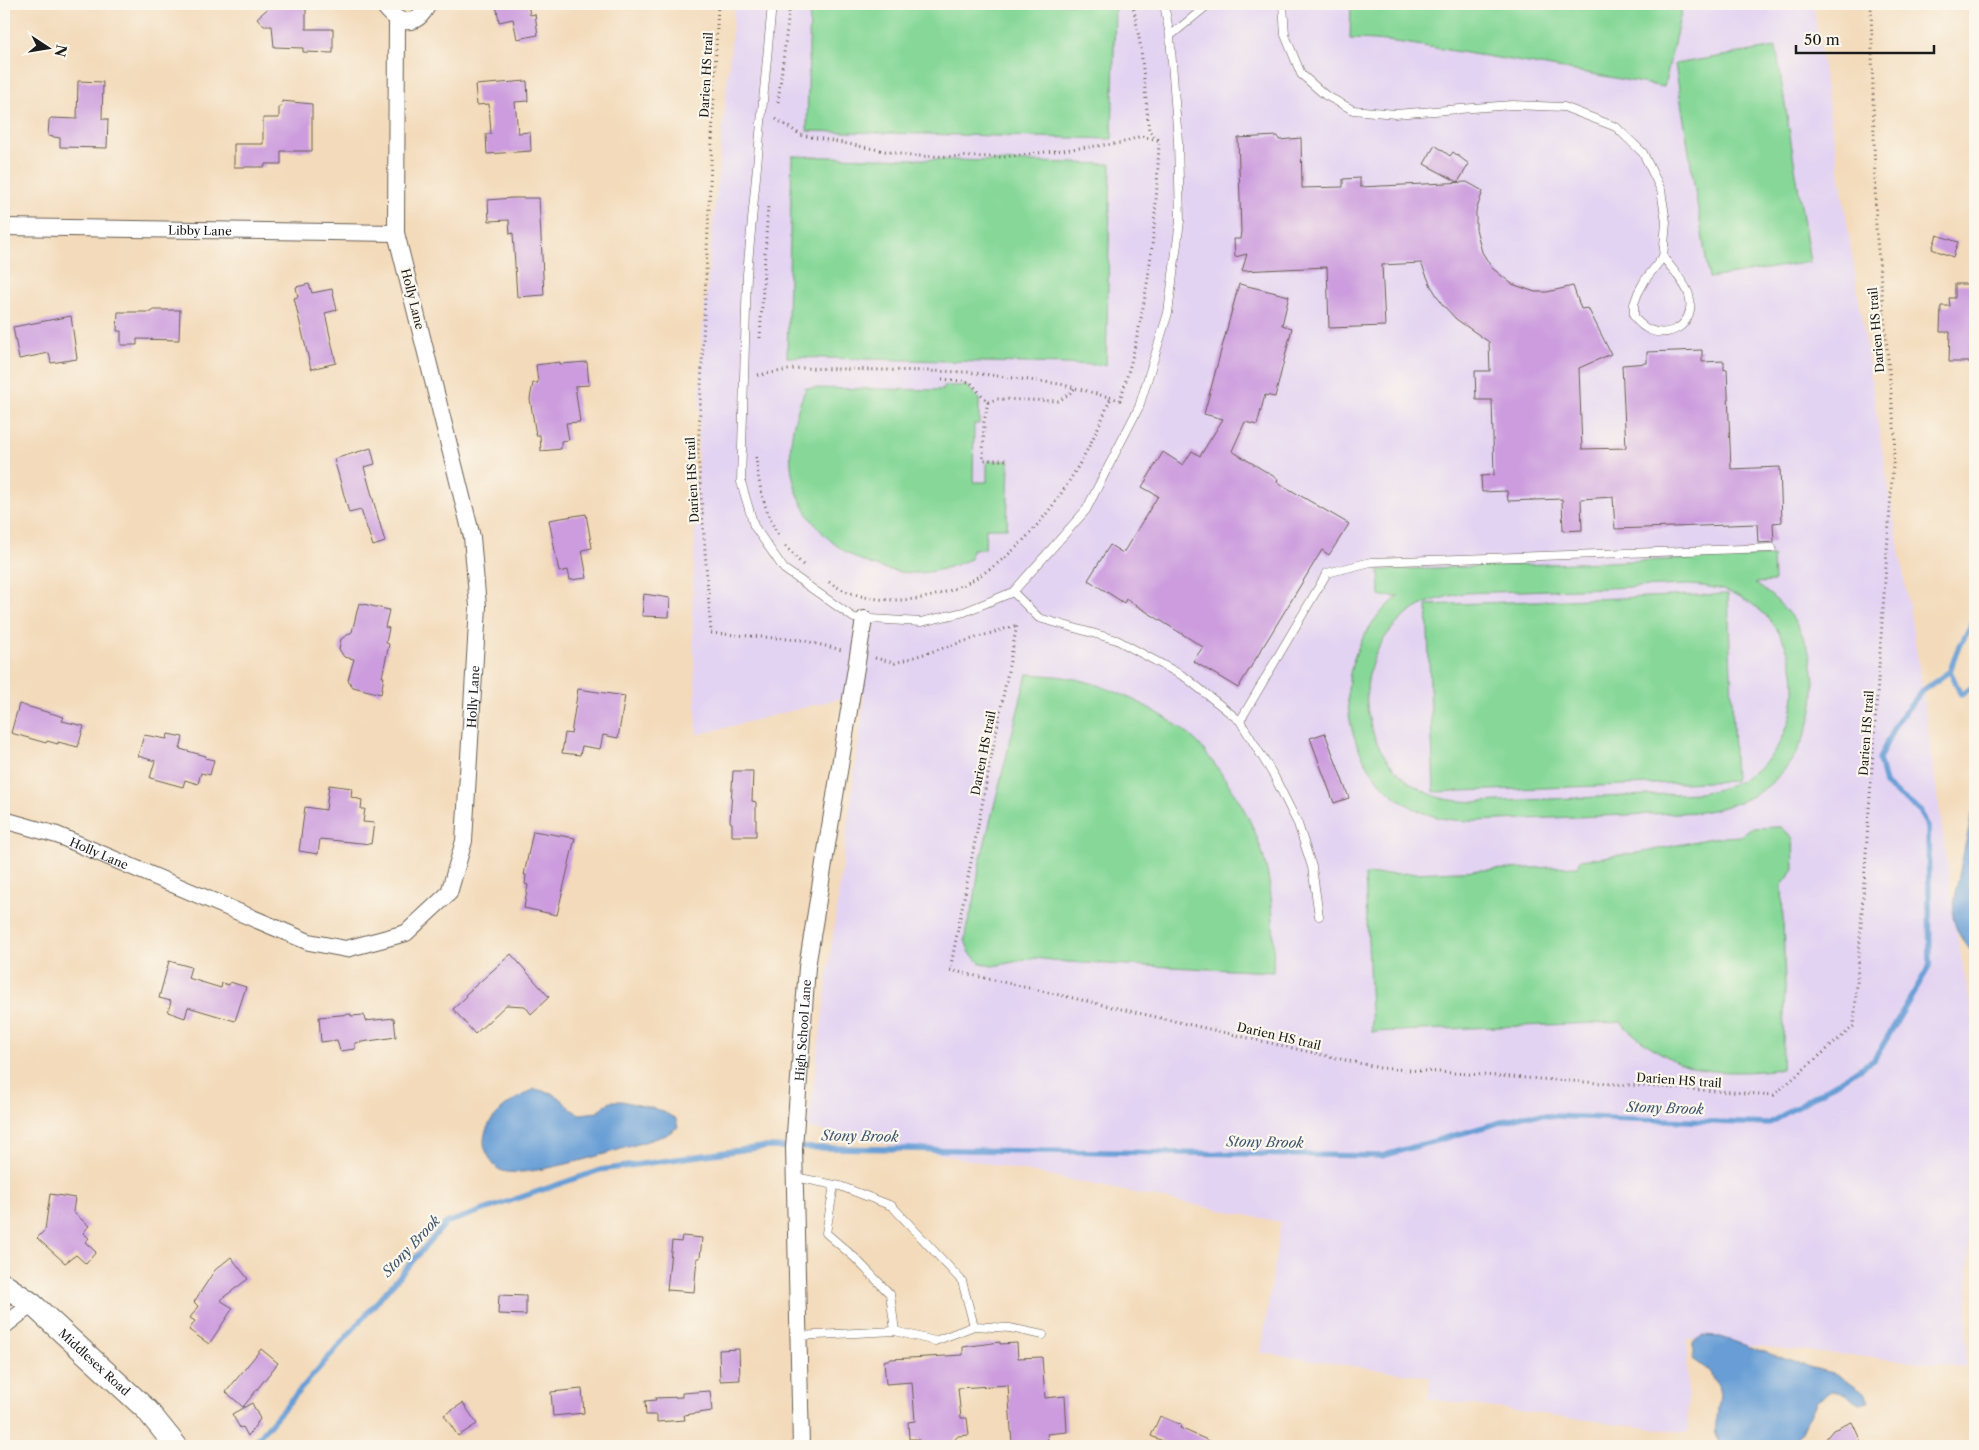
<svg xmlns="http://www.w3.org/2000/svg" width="1979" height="1450" font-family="'Libre Caslon Text',serif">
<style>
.built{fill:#e3d3f2}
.green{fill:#87d898;stroke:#527a5a;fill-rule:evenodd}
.water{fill:#689ed5;stroke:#425d78}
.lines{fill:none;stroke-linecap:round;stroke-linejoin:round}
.stream{stroke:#689ed5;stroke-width:5.5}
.building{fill:#cc9cde}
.lane-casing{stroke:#675e53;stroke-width:9}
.street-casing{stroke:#675e53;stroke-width:18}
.secondary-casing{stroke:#675e53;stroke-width:24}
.path{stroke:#675e53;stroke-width:3;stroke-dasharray:1 4;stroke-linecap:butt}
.lane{stroke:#fff;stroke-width:8}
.street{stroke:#fff;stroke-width:16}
.secondary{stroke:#fff;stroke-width:22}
.labels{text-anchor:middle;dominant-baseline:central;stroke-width:4.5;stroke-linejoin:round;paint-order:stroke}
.street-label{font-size:12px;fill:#1c1c1c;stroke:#fbf7ec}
.water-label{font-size:14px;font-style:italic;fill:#3e566f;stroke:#fbf7ec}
</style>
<rect width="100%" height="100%" fill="#fbf7ec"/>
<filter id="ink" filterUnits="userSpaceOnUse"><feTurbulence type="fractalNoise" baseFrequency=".02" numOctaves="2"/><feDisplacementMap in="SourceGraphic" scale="10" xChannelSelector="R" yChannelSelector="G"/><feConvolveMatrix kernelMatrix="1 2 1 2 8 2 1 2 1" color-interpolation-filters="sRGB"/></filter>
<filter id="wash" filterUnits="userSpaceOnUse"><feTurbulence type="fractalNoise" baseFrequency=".0096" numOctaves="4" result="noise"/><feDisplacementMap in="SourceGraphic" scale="20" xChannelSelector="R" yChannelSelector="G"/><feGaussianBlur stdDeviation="1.12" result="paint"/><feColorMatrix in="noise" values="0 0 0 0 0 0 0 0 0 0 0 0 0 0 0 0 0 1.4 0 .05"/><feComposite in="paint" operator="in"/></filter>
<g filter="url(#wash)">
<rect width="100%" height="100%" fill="#f3daba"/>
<path class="built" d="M 735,4 L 1813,4 L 1884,461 L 1918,659 L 1958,940 L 1975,1029 L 1966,1367 L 1687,1339 L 1688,1433 L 1428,1399 L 1430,1377 L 1261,1353 L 1281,1222 L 808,1128 L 865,692 L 697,735 L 692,610 L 702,336 Z"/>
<path class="green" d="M 810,4 L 1115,4 L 1112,139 L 807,131 Z
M 1351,4 L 1683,4 L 1664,87 C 1598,75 1533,63 1466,53 C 1428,47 1389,39 1350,39 Z
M 1776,47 L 1810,262 L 1709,278 L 1675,64 Z
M 792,156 L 1111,164 L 1106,365 L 787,357 Z
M 944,386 L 967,386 L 979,399 L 979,424 L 974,424 L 973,482 L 987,482 L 987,461 L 1009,461 L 1007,528 L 986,528 L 985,549 L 972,549 L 971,559 C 952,566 933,574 912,573 C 840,569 780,510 792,435 C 794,418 800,403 806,388 L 943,390 Z
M 1773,556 L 1774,582 L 1755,583 C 1768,593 1779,601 1789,614 C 1831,666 1818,749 1765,788 C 1746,802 1724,808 1701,812 L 1475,821 C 1460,821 1445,820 1430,815 C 1362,793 1329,710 1359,646 C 1368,627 1381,608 1399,597 L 1380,596 L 1379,570 ZM 1689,585 C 1708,586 1727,589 1744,599 C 1815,639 1809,749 1736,783 C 1724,789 1711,791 1699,793 L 1476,802 C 1462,801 1448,801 1435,796 C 1358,767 1342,663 1408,614 C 1425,601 1444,597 1465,593 Z
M 1728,594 L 1735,781 L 1434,792 L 1427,605 Z
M 1027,674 C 1044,675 1062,676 1080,680 C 1117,689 1165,713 1194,739 C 1201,745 1207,755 1213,762 C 1234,790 1252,819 1262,852 C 1274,891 1274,932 1273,972 L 1067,962 L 1035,958 L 993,966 L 988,965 L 979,962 L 970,953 L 965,940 L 966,929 L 974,902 L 980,862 Z
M 1781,827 L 1793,838 L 1794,870 L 1782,885 L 1785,987 L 1782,1069 C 1754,1072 1726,1074 1698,1069 C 1677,1066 1634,1038 1621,1022 L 1372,1032 L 1365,875 L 1579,866 L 1580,860 L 1644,852 L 1711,838 L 1740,836 L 1751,828 Z"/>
<path class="water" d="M 1975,807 L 1975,955 C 1963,942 1956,933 1953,916 C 1952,907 1971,812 1975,807 Z
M 535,1089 L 552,1093 L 560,1098 L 572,1110 L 580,1114 L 598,1112 L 605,1105 L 613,1101 L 622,1101 L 660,1110 L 676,1119 L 678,1127 L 666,1135 C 638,1144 523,1182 500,1170 C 494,1167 491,1161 488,1155 C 484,1148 483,1142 485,1134 C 491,1112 516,1098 535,1089 Z
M 1702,1336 L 1721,1337 L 1809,1367 L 1836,1374 L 1866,1394 L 1869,1402 L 1859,1404 L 1845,1395 L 1832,1391 L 1817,1401 L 1802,1432 L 1797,1438 L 1786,1446 L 1720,1446 L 1715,1430 L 1720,1394 L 1718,1385 L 1708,1370 L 1693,1359 L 1693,1342 Z"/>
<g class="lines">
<path class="stream" d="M 1950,671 L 1957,651 L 1975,619
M 1950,671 L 1961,695 L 1975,685
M 251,1446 L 446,1223 L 600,1170 L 762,1147 L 1382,1156 L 1526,1115 L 1768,1124 L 1874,1060 L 1930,965 L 1928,827 L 1920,811 L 1885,784 L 1879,759 L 1896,723 L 1922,691 L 1950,671"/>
</g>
<g id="blocks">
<path class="building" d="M 273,4 L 306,4 L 306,29 L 333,29 L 333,53 L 303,52 L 303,48 L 274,47 L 272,26 L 264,26 L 257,18 Z
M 496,4 L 528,4 L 530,15 L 535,14 L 538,35 L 517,39 L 513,19 L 499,22 Z
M 78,81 L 103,82 L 102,119 L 108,119 L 107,148 L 60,147 L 60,138 L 48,136 L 49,120 L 51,118 L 77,119 Z
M 527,81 L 528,101 L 515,102 L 518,133 L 530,132 L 531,151 L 487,154 L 486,134 L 491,134 L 489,104 L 477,105 L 475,85 Z
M 282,101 L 312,104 L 312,151 L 281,151 L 281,164 L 265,164 L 265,167 L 234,167 L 234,144 L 263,144 L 263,118 L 279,118 L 279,107 L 281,107 Z
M 1278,136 L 1279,140 L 1301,138 L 1302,188 L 1343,187 L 1343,179 L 1360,178 L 1360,187 L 1467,182 L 1483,191 L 1476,211 L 1476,229 L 1482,252 L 1492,268 L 1512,284 L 1535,292 L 1547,292 L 1573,286 L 1581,309 L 1588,308 L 1611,354 L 1579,368 L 1582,449 L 1626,448 L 1622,365 L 1647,363 L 1647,352 L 1702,350 L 1702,362 L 1724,361 L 1724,370 L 1727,369 L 1731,469 L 1780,467 L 1782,522 L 1773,523 L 1774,542 L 1758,543 L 1757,524 L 1615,529 L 1613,497 L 1581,499 L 1582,530 L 1563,531 L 1562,499 L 1508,501 L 1507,491 L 1482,492 L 1481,476 L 1494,475 L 1492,400 L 1476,400 L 1475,371 L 1490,371 L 1489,342 L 1456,319 L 1442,304 L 1431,286 L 1421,263 L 1382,265 L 1385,326 L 1329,328 L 1327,267 L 1242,271 L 1247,254 L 1235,257 L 1234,239 L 1240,239 L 1241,231 L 1238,138 Z
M 1435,145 L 1450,156 L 1453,152 L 1469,164 L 1458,182 L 1424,164 Z
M 512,198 L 539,198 L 544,295 L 517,297 L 513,233 L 510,234 L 509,220 L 489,221 L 488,200 Z
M 1937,235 L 1958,242 L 1953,257 L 1932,249 Z
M 309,284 L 312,293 L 332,289 L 337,310 L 325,313 L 336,363 L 311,369 L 294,298 L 298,297 L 296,287 Z
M 1239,284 L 1289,296 L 1282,325 L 1292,328 L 1275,397 L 1265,395 L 1257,425 L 1245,422 L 1232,451 L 1278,479 L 1277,482 L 1349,524 L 1329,555 L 1322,550 L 1238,688 L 1193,661 L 1203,647 L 1126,599 L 1124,603 L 1088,580 L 1110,545 L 1123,553 L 1158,496 L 1142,487 L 1163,452 L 1183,465 L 1192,451 L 1200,456 L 1223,419 L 1204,414 Z
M 1955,284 L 1975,284 L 1975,362 L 1949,362 L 1950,332 L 1940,332 L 1941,306 L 1950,306 L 1949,298 L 1955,298 Z
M 152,310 L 180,310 L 179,340 L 137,339 L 137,345 L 121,345 L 121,331 L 117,331 L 118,312 L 152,312 Z
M 71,316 L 77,359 L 51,363 L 49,353 L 19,359 L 13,327 Z
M 560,362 L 560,364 L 587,362 L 589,385 L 575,386 L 580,422 L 566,423 L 569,440 L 561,441 L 561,449 L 541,451 L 540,435 L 536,435 L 530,399 L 533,383 L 538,383 L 536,365 Z
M 371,448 L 375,464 L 364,467 L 385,542 L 373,546 L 361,510 L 349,513 L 334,459 Z
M 586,514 L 592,548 L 582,550 L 587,578 L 570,580 L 568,570 L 559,572 L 549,520 Z
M 644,594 L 670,598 L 669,617 L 642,616 Z
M 359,603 L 389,610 L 385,627 L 389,628 L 386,643 L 389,644 L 382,677 L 384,677 L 381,694 L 353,687 L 348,680 L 354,659 L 344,657 L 339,649 L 341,639 L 352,632 Z
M 578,689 L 625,696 L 618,738 L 603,735 L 600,749 L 582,746 L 580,755 L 562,753 L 565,733 L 571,734 Z
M 19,704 L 64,717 L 62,721 L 84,726 L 78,747 L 58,742 L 58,744 L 47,741 L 46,743 L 11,733 Z
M 1325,733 L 1349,798 L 1334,803 L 1310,738 Z
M 168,734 L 183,737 L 180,749 L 206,756 L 205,758 L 214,760 L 210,775 L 201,773 L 198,784 L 185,780 L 183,787 L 150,778 L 155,761 L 138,756 L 144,735 L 167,739 Z
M 733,771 L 753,771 L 752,801 L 756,802 L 756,836 L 732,836 L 732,823 L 730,822 Z
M 329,785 L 352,788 L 351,797 L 362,800 L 361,809 L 365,809 L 363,822 L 374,823 L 371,844 L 320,839 L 318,854 L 299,851 L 305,807 L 326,810 Z
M 533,831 L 575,838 L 557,915 L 524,908 L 528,885 L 525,884 L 526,875 L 524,875 Z
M 511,954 L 549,997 L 531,1014 L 525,1006 L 506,1005 L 475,1034 L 453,1009 L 466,997 L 465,995 Z
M 169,961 L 191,967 L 188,978 L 221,988 L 222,983 L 229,985 L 230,982 L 246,987 L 235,1021 L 188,1007 L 185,1018 L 168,1012 L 171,1001 L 159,998 Z
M 351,1014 L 351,1016 L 364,1015 L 365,1021 L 394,1018 L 396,1037 L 355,1043 L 355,1049 L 340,1051 L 337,1040 L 321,1042 L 319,1017 Z
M 50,1194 L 75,1198 L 73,1212 L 89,1226 L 83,1233 L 89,1238 L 85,1242 L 96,1252 L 86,1264 L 76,1255 L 65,1263 L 37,1238 L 45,1230 Z
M 682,1236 L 702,1238 L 700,1258 L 697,1258 L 694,1292 L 667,1290 L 672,1241 L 681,1242 Z
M 231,1257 L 248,1279 L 220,1300 L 233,1308 L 209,1344 L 189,1330 L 195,1321 L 190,1318 L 198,1306 L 194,1302 L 215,1270 Z
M 499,1295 L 526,1296 L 526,1315 L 498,1314 Z
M 1000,1342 L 1000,1344 L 1017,1343 L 1018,1358 L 1042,1357 L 1045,1398 L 1065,1396 L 1067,1432 L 1047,1434 L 1048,1441 L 1012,1444 L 1008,1385 L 958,1388 L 961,1418 L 967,1418 L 969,1435 L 958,1436 L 949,1446 L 928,1446 L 917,1439 L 909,1439 L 908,1422 L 915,1421 L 912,1382 L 886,1384 L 884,1361 L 891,1359 L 963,1355 L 963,1347 Z
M 261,1349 L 278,1363 L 243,1407 L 226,1392 Z
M 739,1349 L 740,1380 L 720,1381 L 719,1350 Z
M 582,1389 L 584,1413 L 553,1416 L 551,1392 Z
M 710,1391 L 712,1411 L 684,1415 L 685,1420 L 657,1422 L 657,1415 L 646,1415 L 645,1401 L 656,1400 L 655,1398 L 682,1397 L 682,1393 Z
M 252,1403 L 260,1419 L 248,1436 L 243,1427 L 240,1428 L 232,1414 Z
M 463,1403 L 477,1424 L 458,1436 L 444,1415 Z
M 1160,1416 L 1181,1425 L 1180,1428 L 1221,1446 L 1175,1446 L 1151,1436 Z
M 1852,1422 L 1863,1446 L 1820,1446 L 1833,1430 Z"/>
</g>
</g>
<g filter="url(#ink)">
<use href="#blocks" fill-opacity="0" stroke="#675e53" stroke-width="1"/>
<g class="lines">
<defs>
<path id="lane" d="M 772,4 L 747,274 L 741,482 L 754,526 L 784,569 L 854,618 L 921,622 L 964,612 L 1013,592 L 1086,510 L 1139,407 L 1168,313 L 1180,221 L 1178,141 L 1170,36 L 1164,4
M 1283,4 L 1285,35 L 1301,74 L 1325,95 L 1353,110 L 1395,114 L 1512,105 L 1564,107 L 1616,127 L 1643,153 L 1661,190 L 1666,222 L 1663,257 L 1645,280 L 1638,293 L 1634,304 L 1634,316 C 1653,347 1699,331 1689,295 C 1685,282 1671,268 1663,257
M 1170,36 L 1209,4
M 1013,592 L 1039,618 L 1117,640 L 1185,677 L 1240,721 L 1274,776 L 1298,824 L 1312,867 L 1319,916
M 1240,721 L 1327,573 L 1371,562 L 1772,548
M 795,1177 L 840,1186 L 892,1206 L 962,1281 L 974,1326
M 834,1185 L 826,1233 L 855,1258 L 890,1294 L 895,1331
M 797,1336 L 895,1331 L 935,1341 L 974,1326 L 1010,1328 L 1043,1335"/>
<g id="street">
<path d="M 383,4 C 397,25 416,29 428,4"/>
<path id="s1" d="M 4,227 L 396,233"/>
<path id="s2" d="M 4,820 L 57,835 L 309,942 L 346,949 L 406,933 L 449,893 L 464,841 L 478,607 L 472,537 L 396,233 L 397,19"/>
<path d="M 4,1326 L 32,1304"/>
<path id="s3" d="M 801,1446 L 794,1148 L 807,967 L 864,619"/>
</g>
<g id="secondary">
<path id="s4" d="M 4,1285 L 32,1304 L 147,1410 L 176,1446"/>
</g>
</defs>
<use href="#lane" class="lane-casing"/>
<use href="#street" class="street-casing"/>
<use href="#secondary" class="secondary-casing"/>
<path class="path" d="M 718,4 L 698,454 L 711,633 L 801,640 L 842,650
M 778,102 L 790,4
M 776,119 L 801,135 L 911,156 L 1004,157 L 1121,143 L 1141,136 L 1158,140
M 760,338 L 768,205
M 758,375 L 800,368 L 967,372 L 1060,384 L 1120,400 C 1148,312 1156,231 1159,140 L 1149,131 L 1141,49 L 1133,4
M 942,379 L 970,382 L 988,402 L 997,399 L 1059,401 L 1068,395 L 1075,388
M 988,402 L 984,422 L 983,460 L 1008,460
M 756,457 C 759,488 764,509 779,537
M 785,546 L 803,565
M 829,582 C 849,596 874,600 898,600 C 1004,600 1077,485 1111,397
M 875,658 L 895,663 L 1017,625 L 950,970 L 1380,1068 L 1774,1095 L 1854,1026 L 1895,436 L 1876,228 L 1871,4"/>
<use href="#lane" class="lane"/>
<use href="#street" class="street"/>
<use href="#secondary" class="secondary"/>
</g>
</g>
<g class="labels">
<g class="street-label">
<text transform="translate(706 75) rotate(-87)">Darien HS trail</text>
<text stroke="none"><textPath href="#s1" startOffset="196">Libby Lane</textPath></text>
<text transform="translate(413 299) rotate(76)">Holly Lane</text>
<text transform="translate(1876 330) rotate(-95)">Darien HS trail</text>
<text transform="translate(692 480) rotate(-93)">Darien HS trail</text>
<text stroke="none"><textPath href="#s2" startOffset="686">Holly Lane</textPath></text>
<text transform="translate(1866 733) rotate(-86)">Darien HS trail</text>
<text transform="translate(983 753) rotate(-79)">Darien HS trail</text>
<text stroke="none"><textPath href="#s2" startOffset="101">Holly Lane</textPath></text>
<text stroke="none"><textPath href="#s3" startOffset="416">High School Lane</textPath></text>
<text transform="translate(1279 1036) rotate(13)">Darien HS trail</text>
<text transform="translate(1679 1080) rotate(4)">Darien HS trail</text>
<text stroke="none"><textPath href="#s4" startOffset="119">Middlesex Road</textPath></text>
</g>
<g class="water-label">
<text transform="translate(1665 1108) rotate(2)">Stony Brook</text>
<text transform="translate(860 1136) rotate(1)">Stony Brook</text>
<text transform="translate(1265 1142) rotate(1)">Stony Brook</text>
<text transform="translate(411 1246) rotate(-47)">Stony Brook</text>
</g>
</g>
<rect width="1979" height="1450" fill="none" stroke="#fbf7ec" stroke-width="20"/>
<g transform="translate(48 48) rotate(102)" stroke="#fbf7ec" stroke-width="4" paint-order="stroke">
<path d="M0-4L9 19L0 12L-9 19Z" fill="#1c1c1c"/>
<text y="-8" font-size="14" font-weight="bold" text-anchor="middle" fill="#1c1c1c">N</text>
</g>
<path d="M1796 45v8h138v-8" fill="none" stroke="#1c1c1c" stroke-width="2.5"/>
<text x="1804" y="45" font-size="15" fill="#1c1c1c" stroke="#fbf7ec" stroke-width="4" paint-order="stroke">50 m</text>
</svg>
